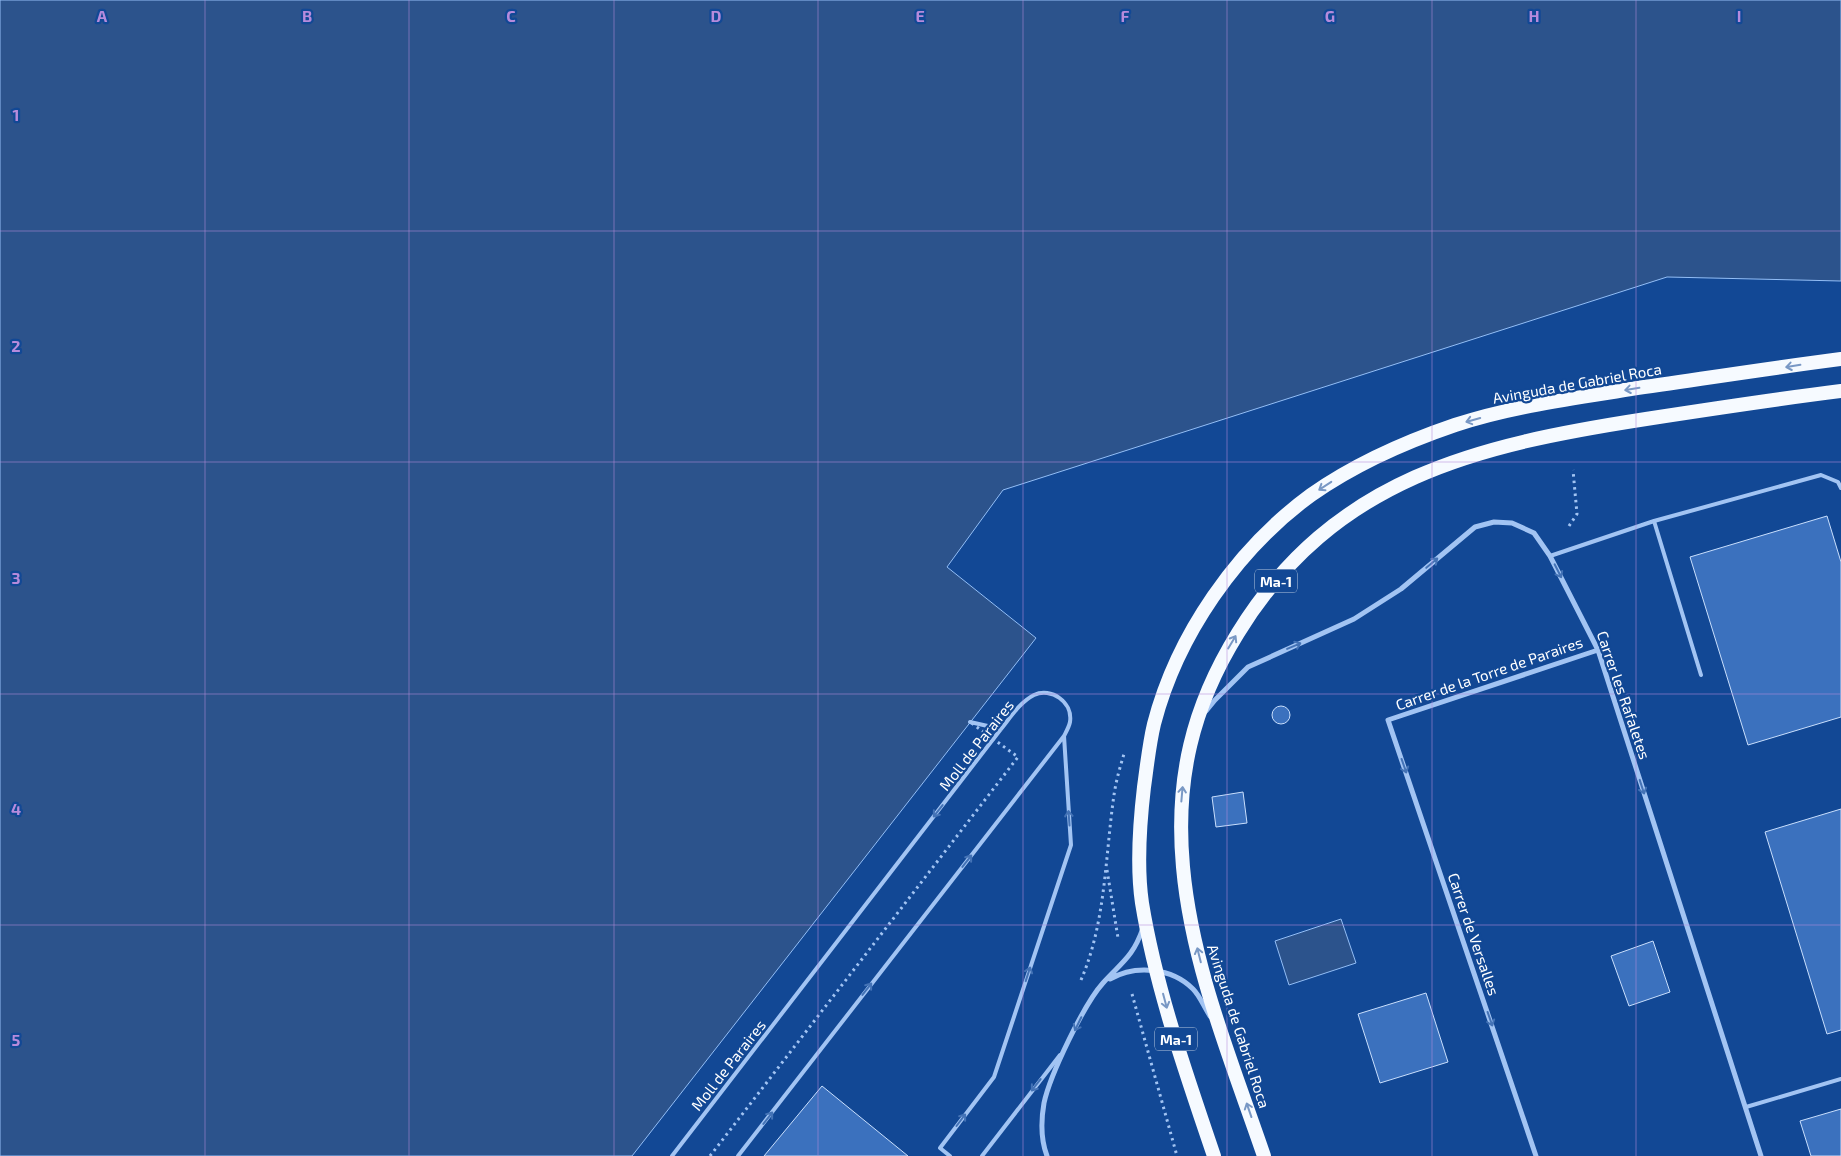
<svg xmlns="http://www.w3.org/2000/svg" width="1841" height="1156" font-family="'Exo 2',sans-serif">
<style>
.water{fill:#2c538c;stroke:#93bef6}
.building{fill:#3b71be;stroke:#c9dffd}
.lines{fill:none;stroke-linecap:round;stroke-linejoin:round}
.path{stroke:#a2c4f3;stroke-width:3;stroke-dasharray:2.5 4;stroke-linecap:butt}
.service{stroke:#a2c4f3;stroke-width:4}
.minor{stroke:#a2c4f3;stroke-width:5}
.trunk{stroke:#f6faff;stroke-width:14}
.path-bridge{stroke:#a2c4f3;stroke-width:3;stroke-dasharray:2.5 4;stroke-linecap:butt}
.oneway{stroke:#7998c5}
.oneway2{stroke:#4473b6}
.grid{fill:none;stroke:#b68bdc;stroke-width:1;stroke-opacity:0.55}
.labels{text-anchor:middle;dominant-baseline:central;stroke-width:4.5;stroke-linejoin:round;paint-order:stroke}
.shield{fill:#124895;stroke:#b8c8df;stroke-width:1}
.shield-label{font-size:14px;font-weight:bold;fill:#fff}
.street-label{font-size:15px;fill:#fff;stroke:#124895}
.grid-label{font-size:16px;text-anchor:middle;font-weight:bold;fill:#b68bdc;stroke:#124895;stroke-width:4.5;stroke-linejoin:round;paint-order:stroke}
</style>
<rect width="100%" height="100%" fill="#124895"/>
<path class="water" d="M 0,0 L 1841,0 L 1841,281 L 1667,277 L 1003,490 L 947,567 L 1036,638 L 632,1156 L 0,1156 Z
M 1341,919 L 1356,963 L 1289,985 L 1275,941 Z"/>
<path class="building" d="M 1827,516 L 1841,562 L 1841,717 L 1748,745 L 1690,557 Z
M1272 715a9 9 0 1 1 18 0a9 9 0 1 1-18 0Z
M 1243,792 L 1247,823 L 1216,827 L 1212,797 Z
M 1841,809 L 1841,1030 L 1827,1034 L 1765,832 Z
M 1653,941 L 1670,992 L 1629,1006 L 1611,956 Z
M 1426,993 L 1448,1062 L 1380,1083 L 1358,1014 Z
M 822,1086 L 908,1156 L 764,1156 Z
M 1841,1109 L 1841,1156 L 1811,1156 L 1800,1121 Z"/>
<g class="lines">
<path class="path" d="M 1569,526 L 1577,514 L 1573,470
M 1107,870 L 1118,938
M 1081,980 C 1106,922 1105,857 1114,795 C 1116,781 1120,767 1124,754
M 1132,994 L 1177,1156"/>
<path class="service" d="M 1654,521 L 1821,475 L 1838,482 L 1841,488
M 1550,556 L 1654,521 L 1701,675
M 970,722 L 1001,729
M 1746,1107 L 1841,1079
M 672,1156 L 1001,729 C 1010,718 1020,702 1034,695 C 1051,687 1073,702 1070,722 C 1069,727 1066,732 1064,736 L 1071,845 L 994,1077 L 940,1148 L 950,1156
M 738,1156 L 1064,736
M 982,1156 L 1060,1055"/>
<path class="minor" d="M 1206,711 L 1215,700 L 1248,667 L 1354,619 L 1401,589 L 1475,527 L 1494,522 L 1512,523 L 1534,533 L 1550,556 L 1598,650 L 1761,1156
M 1110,979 C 1136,964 1172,968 1193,989 C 1200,996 1204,1007 1210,1016
M 1047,1156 C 1041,1140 1041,1120 1044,1103 C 1050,1075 1084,1004 1103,983 C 1122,962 1133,957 1143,928
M 1536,1156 L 1388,720 L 1598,650"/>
<path class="trunk" d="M 1214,1156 C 1186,1073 1156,989 1142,903 C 1137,869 1140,821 1144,787 C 1147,766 1149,745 1154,724 C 1177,635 1237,549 1311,495 C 1355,464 1405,442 1455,425 C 1512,406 1572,399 1631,389 C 1701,379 1771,368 1841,359
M 1264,1156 C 1232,1062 1192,967 1183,867 C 1175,780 1192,707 1238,633 C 1334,477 1478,445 1646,419 C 1711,409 1776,399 1841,391"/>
<path class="path-bridge" d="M 710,1156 L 1018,757 L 970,722"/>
</g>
<defs><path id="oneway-shaft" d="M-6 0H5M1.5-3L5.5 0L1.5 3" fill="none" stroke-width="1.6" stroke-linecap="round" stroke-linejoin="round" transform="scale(1.25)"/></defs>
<g class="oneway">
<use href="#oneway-shaft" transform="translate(1793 366) rotate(171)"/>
<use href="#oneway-shaft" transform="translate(1632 389) rotate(171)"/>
<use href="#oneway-shaft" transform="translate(1473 420) rotate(164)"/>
<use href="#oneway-shaft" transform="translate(1325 486) rotate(147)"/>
<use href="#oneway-shaft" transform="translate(1232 642) rotate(-59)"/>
<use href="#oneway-shaft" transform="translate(1182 794) rotate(-85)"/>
<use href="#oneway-shaft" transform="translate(1199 955) rotate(-104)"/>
<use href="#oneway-shaft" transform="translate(1165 1001) rotate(75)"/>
<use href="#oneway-shaft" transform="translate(1249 1110) rotate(-109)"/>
</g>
<g class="oneway2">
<use href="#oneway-shaft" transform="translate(1432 563) rotate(-40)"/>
<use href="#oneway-shaft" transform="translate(1558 571) rotate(63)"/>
<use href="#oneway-shaft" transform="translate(1294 646) rotate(-23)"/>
<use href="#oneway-shaft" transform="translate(1404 766) rotate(71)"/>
<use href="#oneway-shaft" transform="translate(1642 787) rotate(72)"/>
<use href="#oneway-shaft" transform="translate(938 811) rotate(128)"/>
<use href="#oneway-shaft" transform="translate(1069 818) rotate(-94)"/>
<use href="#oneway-shaft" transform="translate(967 861) rotate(-52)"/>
<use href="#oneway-shaft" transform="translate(1028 974) rotate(-72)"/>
<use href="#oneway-shaft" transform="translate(867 989) rotate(-52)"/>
<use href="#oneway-shaft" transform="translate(1490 1019) rotate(71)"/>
<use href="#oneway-shaft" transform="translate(1078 1024) rotate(116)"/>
<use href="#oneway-shaft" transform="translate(1036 1085) rotate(128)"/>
<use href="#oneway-shaft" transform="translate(768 1118) rotate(-52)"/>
<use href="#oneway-shaft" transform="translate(961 1120) rotate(-53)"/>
</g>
<path class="grid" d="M 205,0 L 205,1156M 409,0 L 409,1156M 614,0 L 614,1156M 818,0 L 818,1156M 1023,0 L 1023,1156M 1227,0 L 1227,1156M 1432,0 L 1432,1156M 1636,0 L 1636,1156M 0,231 L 1841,231M 0,462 L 1841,462M 0,694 L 1841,694M 0,925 L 1841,925"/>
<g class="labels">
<g class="shield">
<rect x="1255" y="569.5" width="42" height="23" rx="4"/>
<rect x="1155" y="1027.5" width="42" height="23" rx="4"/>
</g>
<g class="shield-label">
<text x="1276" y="581">Ma-1</text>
<text x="1176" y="1039">Ma-1</text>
</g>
<g class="street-label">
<text transform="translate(1577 383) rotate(-10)">Avinguda de Gabriel Roca</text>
<text transform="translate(1489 673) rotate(-19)">Carrer de la Torre de Paraires</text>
<text transform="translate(1624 695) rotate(71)">Carrer les Rafaletes</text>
<text transform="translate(976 745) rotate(-52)">Moll de Paraires</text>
<text transform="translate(1474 934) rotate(71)">Carrer de Versalles</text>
<text transform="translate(1239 1026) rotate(72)">Avinguda de Gabriel Roca</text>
<text transform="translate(728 1065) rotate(-52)">Moll de Paraires</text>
</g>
</g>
<g class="grid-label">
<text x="102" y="22">A</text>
<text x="307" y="22">B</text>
<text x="511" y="22">C</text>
<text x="716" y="22">D</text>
<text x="920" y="22">E</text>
<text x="1125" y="22">F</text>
<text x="1330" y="22">G</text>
<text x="1534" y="22">H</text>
<text x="1739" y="22">I</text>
<text x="16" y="121">1</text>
<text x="16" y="352">2</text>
<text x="16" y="584">3</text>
<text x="16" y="815">4</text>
<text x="16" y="1046">5</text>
</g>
</svg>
